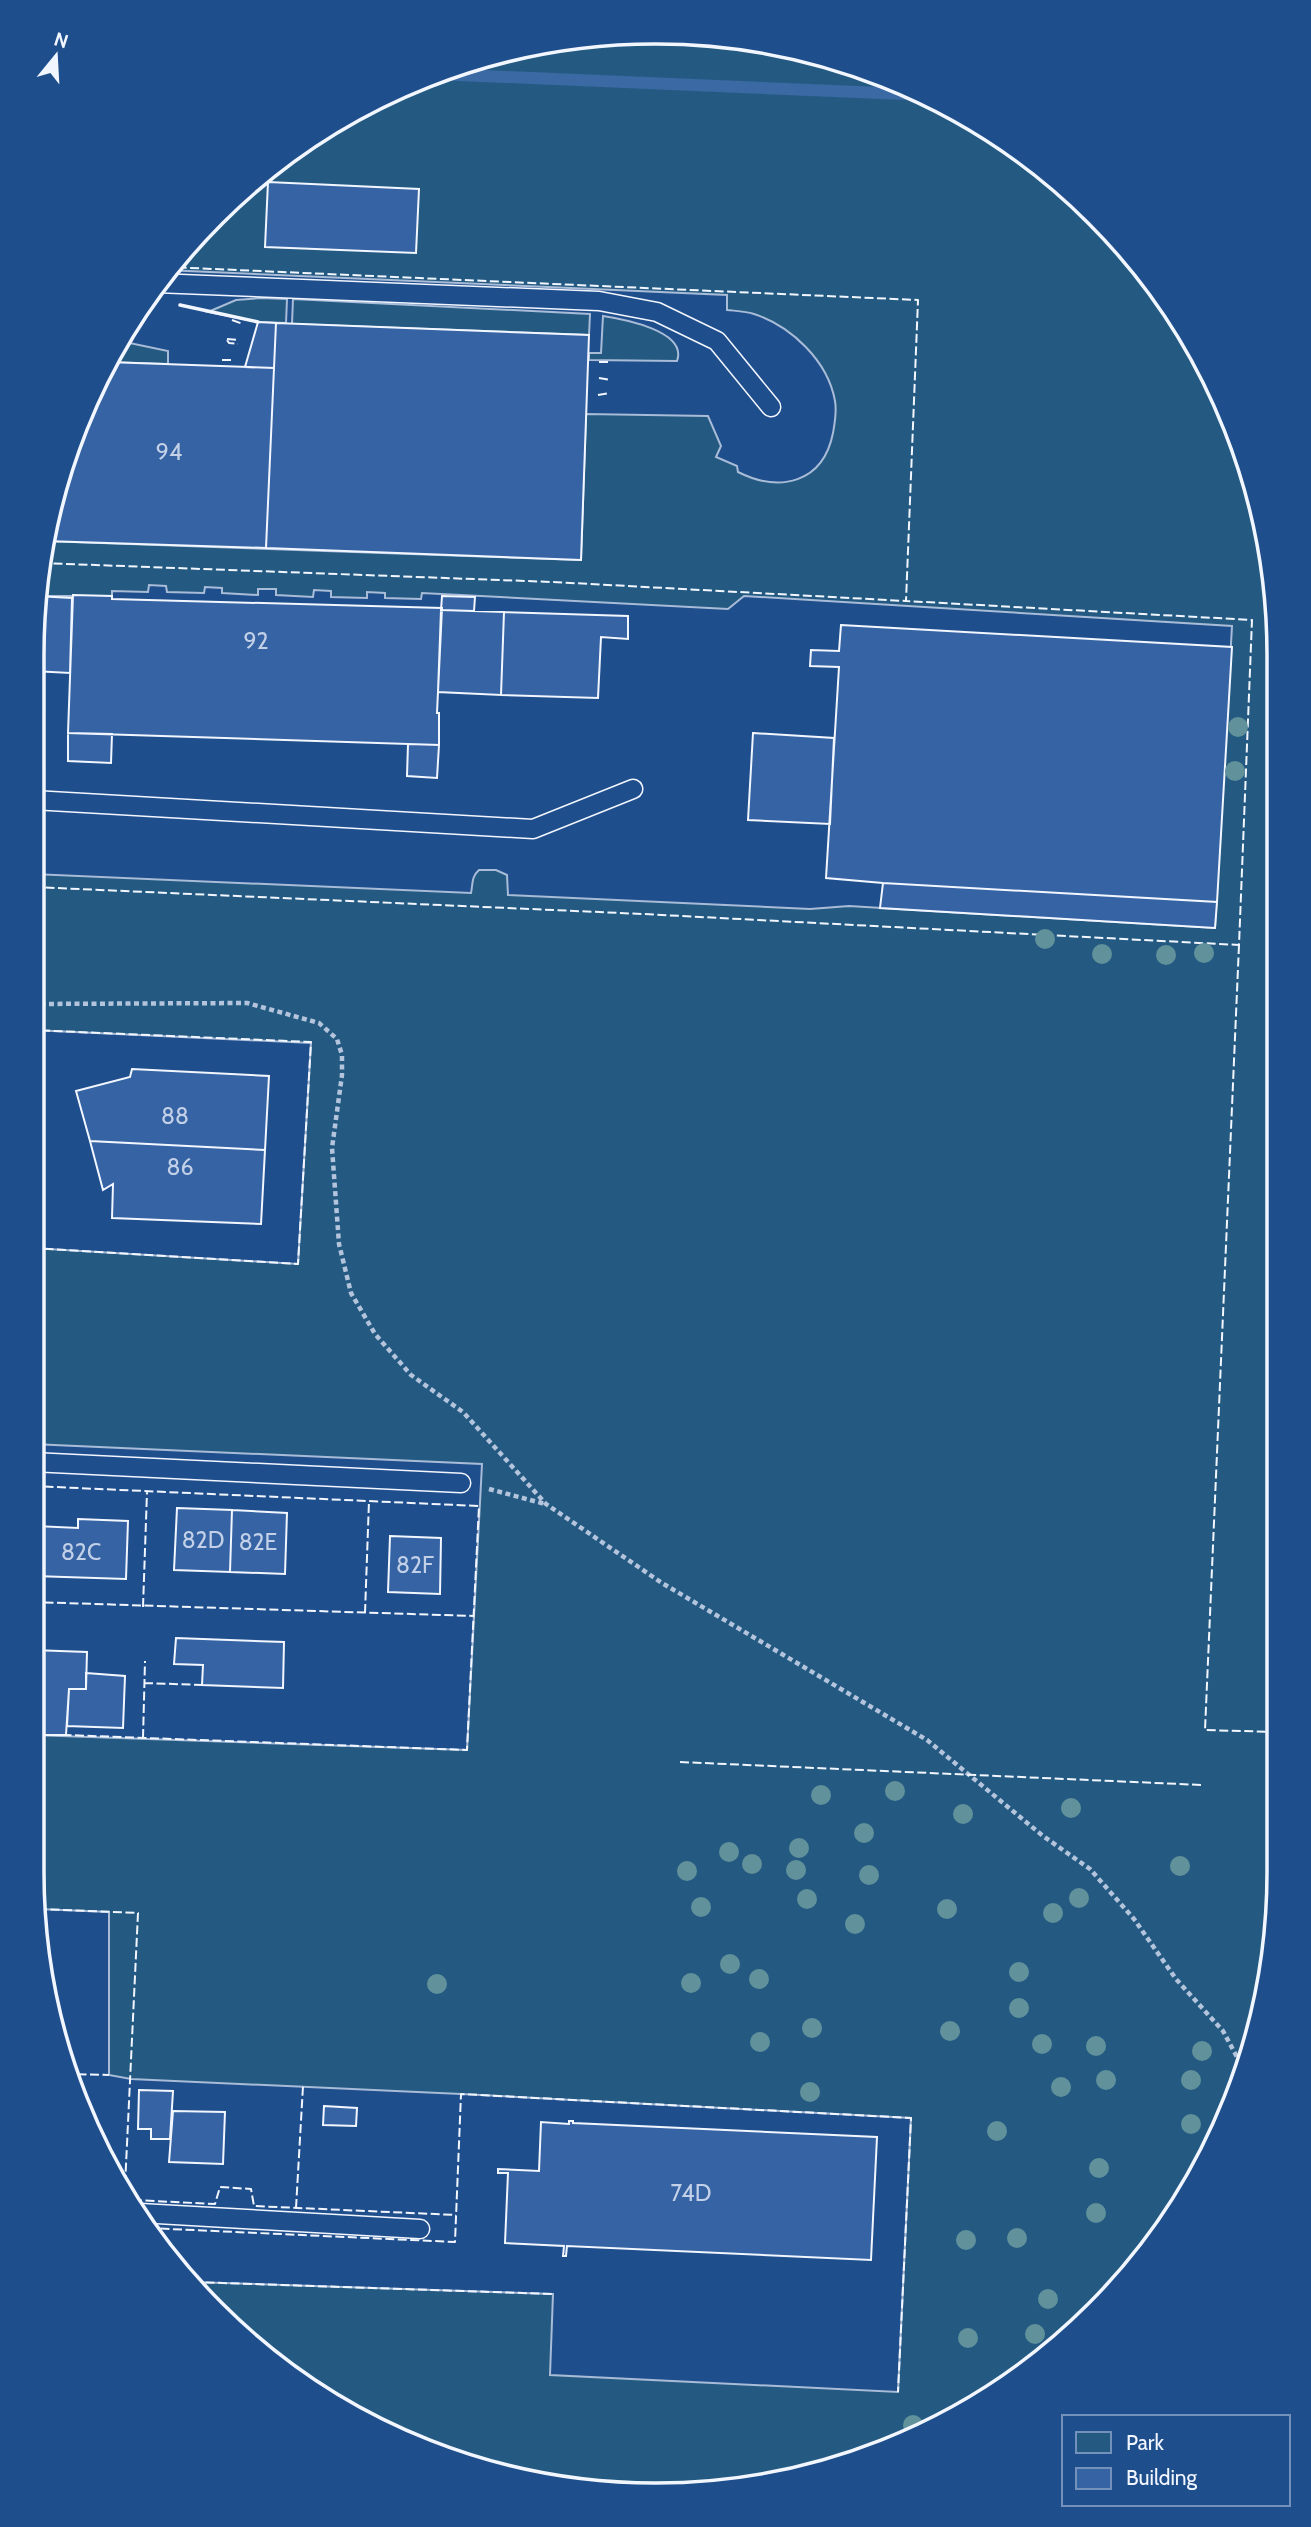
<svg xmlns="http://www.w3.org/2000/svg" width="1311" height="2527" font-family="Cabin,sans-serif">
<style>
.green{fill:#245a82;stroke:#a8bbd7;stroke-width:2}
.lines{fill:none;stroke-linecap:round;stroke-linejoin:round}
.stream{stroke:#3b69a3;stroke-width:12}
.building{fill:#3563a3;stroke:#f2f6ff;stroke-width:2}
.service-casing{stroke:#f2f6ff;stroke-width:21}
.path{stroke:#b3c4dc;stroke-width:4.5;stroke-dasharray:5 3.5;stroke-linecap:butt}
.service{stroke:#1f4e8c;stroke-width:18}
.fence{stroke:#f2f6ff;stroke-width:2;stroke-dasharray:9 3.5;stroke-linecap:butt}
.wall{stroke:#f2f6ff;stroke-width:3.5}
.tree{fill:#61919a}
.labels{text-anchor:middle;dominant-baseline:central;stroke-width:5;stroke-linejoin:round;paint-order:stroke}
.number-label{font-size:23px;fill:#c3d1e8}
.rim{fill:none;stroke:#f2f6ff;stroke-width:3.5}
</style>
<rect width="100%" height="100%" fill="#1f4e8c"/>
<path class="green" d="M 697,33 L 817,53 L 932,96 L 1067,186 L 1151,276 L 1232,417 L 1274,574 L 1278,1912 L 1258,2033 L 1215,2148 L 1096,2313 L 1002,2391 L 895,2448 L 697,2494 L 494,2474 L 309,2391 L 193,2282 L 553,2294 L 550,2375 L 898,2392 L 911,2118 L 461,2094 L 131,2079 L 109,2075 L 109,1912 L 38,1909 L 32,1871 L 32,1735 L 467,1750 L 482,1464 L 32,1444 L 32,1248 L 298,1264 L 311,1043 L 32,1030 L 33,874 L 471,893 C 473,884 471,877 479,870 L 496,870 L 507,875 L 508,895 L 810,909 L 849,906 L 1215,928 L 1232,626 L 744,596 L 728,609 L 422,593 L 421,599 L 385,598 L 385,593 L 367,592 L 367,598 L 331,597 L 331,591 L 314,590 L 313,597 L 276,595 L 276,589 L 258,589 L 258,595 L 222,593 L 222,588 L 205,587 L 204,593 L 167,592 L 166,586 L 149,585 L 148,592 L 112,591 L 112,596 L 36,596 L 45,541 L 581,560 L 586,414 L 708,416 L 721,446 L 716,457 L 737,466 L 738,472 C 780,493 823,483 833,433 C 835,422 837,412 835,401 C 828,361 791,326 754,314 C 745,311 736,311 727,310 L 727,295 L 166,270 L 244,186 L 344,115 L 455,64 L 574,37 Z
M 261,298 L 287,299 L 286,323 L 258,322 L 208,312 L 236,300 Z
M 293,299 L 590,314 L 589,335 L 292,324 Z
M 603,316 C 623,319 688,331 677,361 L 589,360 L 589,353 L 601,353 Z
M 120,341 L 168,351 L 168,364 L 107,362 Z"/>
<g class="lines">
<path class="stream" d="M 435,74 L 928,95"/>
</g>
<path class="building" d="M 268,182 L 419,189 L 416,253 L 265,247 Z
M 258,322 L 276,323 L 274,368 L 245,367 Z
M 276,323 L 589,335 L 581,560 L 266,548 Z
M 107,362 L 274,368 L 266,548 L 45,541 L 53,494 L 96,379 Z
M 73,595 L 112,596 L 112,599 L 442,608 L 437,713 L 439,713 L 439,745 L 68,733 Z
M 36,596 L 72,598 L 70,673 L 33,671 L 33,615 Z
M 442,596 L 475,597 L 474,611 L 441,610 Z
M 441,610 L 504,612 L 501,695 L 438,692 Z
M 504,612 L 628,616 L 628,639 L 601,637 L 598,698 L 501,695 Z
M 841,625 L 1232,647 L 1217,902 L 883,883 L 826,878 L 839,667 L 810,666 L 811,650 L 839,651 Z
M 68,733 L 112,734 L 111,763 L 68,761 Z
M 753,733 L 834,738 L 830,824 L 748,820 Z
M 408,744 L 439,745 L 437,778 L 407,776 Z
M 883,883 L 1217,902 L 1215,928 L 880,908 Z
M 132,1069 L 269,1076 L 265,1150 L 90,1141 L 76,1091 L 130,1077 Z
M 90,1141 L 265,1150 L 261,1224 L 112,1218 L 113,1184 L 103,1190 Z
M 177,1508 L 232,1510 L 230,1572 L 174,1570 Z
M 232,1510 L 287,1513 L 285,1574 L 230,1572 Z
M 78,1519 L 128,1521 L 126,1579 L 34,1576 L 36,1526 L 78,1528 Z
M 390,1536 L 441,1538 L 440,1594 L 388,1592 Z
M 176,1638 L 284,1642 L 283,1688 L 202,1685 L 203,1665 L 174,1664 Z
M 32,1650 L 87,1652 L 86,1689 L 69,1689 L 66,1735 L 32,1735 Z
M 86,1673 L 125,1676 L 123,1728 L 67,1726 L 69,1689 L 86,1689 Z
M 139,2090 L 173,2091 L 170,2139 L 151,2139 L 151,2129 L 138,2129 Z
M 324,2106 L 357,2108 L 356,2126 L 323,2125 Z
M 173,2111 L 225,2112 L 223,2164 L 169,2162 Z
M 569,2121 L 573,2121 L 573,2123 L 877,2137 L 871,2260 L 567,2246 L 566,2256 L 563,2256 L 564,2246 L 505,2243 L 508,2173 L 498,2173 L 498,2169 L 539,2171 L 541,2122 L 569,2124 Z"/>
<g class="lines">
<defs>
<path id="service" d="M 156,283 L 599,301 L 657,312 L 717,341 L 771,407
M 33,800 L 533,829 L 633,789
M 32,1462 L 461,1483
M 140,2213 L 420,2229"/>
</defs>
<use href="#service" class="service-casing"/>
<path class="path" d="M 32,1004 L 247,1003 L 319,1023 L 337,1039 L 342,1055 L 342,1075 L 332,1148 L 339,1244 L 351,1293 L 375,1334 L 411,1375 L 463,1412 L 546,1504 L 662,1583 L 927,1740 L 1043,1836 L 1090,1869 L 1134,1919 L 1176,1979 L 1223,2031 L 1244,2070
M 489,1489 L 545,1504"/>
<use href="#service" class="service"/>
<path class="fence" d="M 232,320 L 243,324
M 227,339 L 239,340
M 227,340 L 229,343 L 238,344
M 222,360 L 234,360
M 599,362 L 608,362 L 610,360
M 599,378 L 611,380
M 598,395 L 610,393
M 41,563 L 553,582 L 906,601
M 33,887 L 643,914 L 1239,945 L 1252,620 L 906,601 L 918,300 L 168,267
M 1239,945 L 1205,1730 L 1278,1732
M 32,1248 L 298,1264 L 311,1042 L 32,1030
M 32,1486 L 479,1506 L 467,1750 L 66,1735
M 32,1602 L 474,1616
M 143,1607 L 147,1492
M 365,1613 L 369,1501
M 144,1683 L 202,1685
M 143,1738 L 145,1661
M 680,1762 L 1202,1785
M 38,1909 L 138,1913 L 125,2186
M 65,2074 L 109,2075
M 133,2200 L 215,2204 L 220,2187 L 251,2189 L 254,2206 L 456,2215
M 296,2208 L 303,2086
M 148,2228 L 455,2242 L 461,2094 L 911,2118 L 898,2392
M 193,2282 L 553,2294"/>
<path class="wall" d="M 180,305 L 258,322"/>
</g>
<g class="tree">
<circle cx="1238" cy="727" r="10"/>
<circle cx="1235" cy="771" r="10"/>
<circle cx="1045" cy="939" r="10"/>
<circle cx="1204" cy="953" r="10"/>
<circle cx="1102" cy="954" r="10"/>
<circle cx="1166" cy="955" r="10"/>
<circle cx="895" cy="1791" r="10"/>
<circle cx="821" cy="1795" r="10"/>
<circle cx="1071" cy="1808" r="10"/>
<circle cx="963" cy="1814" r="10"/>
<circle cx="864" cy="1833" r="10"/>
<circle cx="799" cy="1848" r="10"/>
<circle cx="729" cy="1852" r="10"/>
<circle cx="752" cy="1864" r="10"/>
<circle cx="1180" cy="1866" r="10"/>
<circle cx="796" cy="1870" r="10"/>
<circle cx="687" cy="1871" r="10"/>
<circle cx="869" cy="1875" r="10"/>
<circle cx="1079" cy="1898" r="10"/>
<circle cx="807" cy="1899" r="10"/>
<circle cx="701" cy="1907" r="10"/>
<circle cx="947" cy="1909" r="10"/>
<circle cx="1053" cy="1913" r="10"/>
<circle cx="855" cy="1924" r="10"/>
<circle cx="730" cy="1964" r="10"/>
<circle cx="1019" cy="1972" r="10"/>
<circle cx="759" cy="1979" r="10"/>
<circle cx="691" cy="1983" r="10"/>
<circle cx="437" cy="1984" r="10"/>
<circle cx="1019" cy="2008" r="10"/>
<circle cx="812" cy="2028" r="10"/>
<circle cx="950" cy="2031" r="10"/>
<circle cx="760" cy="2042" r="10"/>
<circle cx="1042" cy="2044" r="10"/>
<circle cx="1096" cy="2046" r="10"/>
<circle cx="1202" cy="2051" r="10"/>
<circle cx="1106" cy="2080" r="10"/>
<circle cx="1191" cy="2080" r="10"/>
<circle cx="1061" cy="2087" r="10"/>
<circle cx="810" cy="2092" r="10"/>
<circle cx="1191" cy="2124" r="10"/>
<circle cx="997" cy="2131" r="10"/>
<circle cx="1099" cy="2168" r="10"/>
<circle cx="1096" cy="2213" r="10"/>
<circle cx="1017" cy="2238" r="10"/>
<circle cx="966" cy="2240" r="10"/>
<circle cx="1048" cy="2299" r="10"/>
<circle cx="1035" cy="2334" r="10"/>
<circle cx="968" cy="2338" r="10"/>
<circle cx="913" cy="2425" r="10"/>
</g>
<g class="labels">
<g class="number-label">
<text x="169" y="452">94</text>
<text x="256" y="641">92</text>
<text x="175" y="1116">88</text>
<text x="180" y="1167">86</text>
<text x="203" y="1540">82D</text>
<text x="258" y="1542">82E</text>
<text x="81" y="1552">82C</text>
<text x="415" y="1565">82F</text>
<text x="691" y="2193">74D</text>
</g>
</g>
<path d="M0 0H1311V2527H0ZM655 44H656A611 611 0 0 1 1267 655V1872A611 611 0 0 1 656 2483H655A611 611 0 0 1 44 1872V655A611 611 0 0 1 655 44Z" fill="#1f4e8c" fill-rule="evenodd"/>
<path class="rim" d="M655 44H656A611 611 0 0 1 1267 655V1872A611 611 0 0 1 656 2483H655A611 611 0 0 1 44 1872V655A611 611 0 0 1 655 44Z"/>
<rect x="1062" y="2415" width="228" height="91" fill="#1f4e8c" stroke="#7391ba" stroke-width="2"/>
<rect x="1076" y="2432" width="35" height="21" fill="#245a82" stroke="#7391ba" stroke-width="2"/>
<text x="1126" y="2450" font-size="21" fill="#f2f6ff">Park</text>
<rect x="1076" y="2468" width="35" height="21" fill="#3563a3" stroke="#7391ba" stroke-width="2"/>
<text x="1126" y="2485" font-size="21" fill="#f2f6ff">Building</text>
<g transform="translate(56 56) rotate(18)" stroke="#1f4e8c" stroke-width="5" paint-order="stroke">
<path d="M0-5L12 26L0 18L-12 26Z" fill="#f2f6ff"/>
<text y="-10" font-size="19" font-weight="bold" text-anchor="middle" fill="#f2f6ff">N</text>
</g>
</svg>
